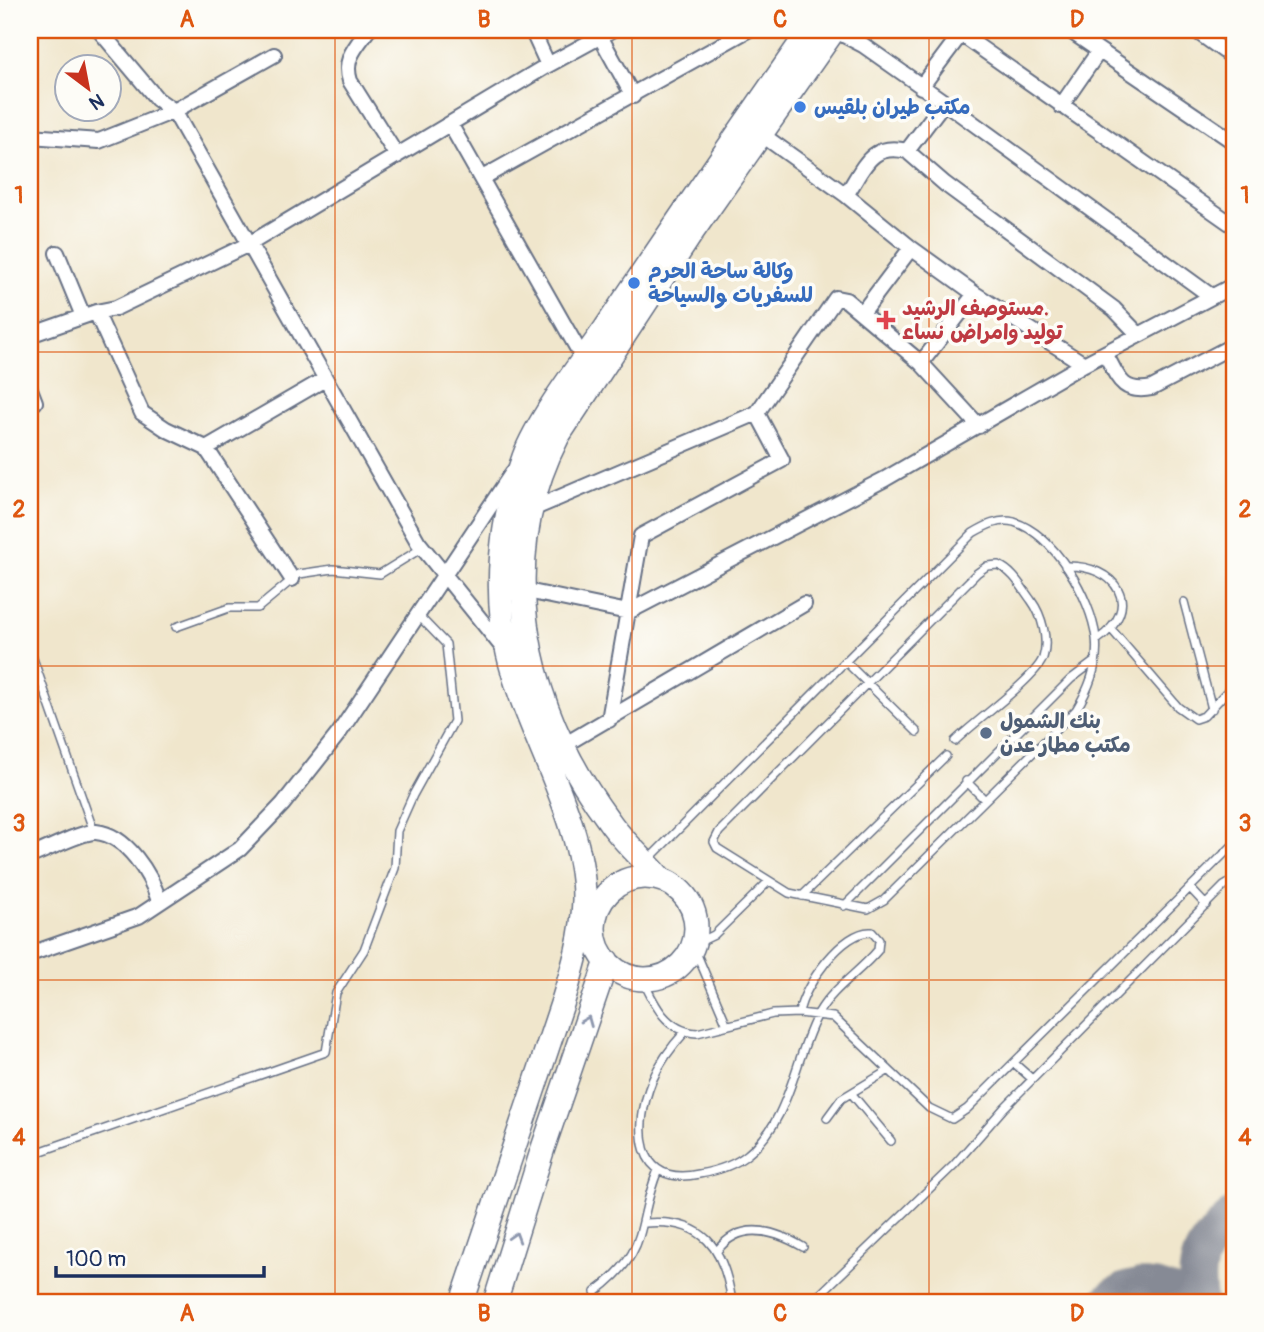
<svg xmlns="http://www.w3.org/2000/svg" width="1264" height="1332" font-family="Pangolin,'Playpen Sans Arabic',sans-serif">
<style>
.lines{fill:none;stroke-linecap:round;stroke-linejoin:round}
.taxiway{stroke:#868a95;stroke-width:37}
.lane-casing{stroke:#666f84;stroke-width:10}
.street-casing{stroke:#666f84;stroke-width:18}
.primary-casing{stroke:#666f84;stroke-width:26}
.lane{stroke:#fff;stroke-width:7}
.street{stroke:#fff;stroke-width:14}
.primary{stroke:#fff;stroke-width:23}
.oneway{stroke:#8d97ae}
.grid{fill:none;stroke:#de5710;stroke-width:2;stroke-opacity:0.55}
.shop-dot{fill:#3f7fe0;stroke:#fdfcf7;stroke-width:2.5}
.health-dot{fill:#e0444e;stroke:#fdfcf7;stroke-width:2.5}
.service-dot{fill:#5c6f8a;stroke:#fdfcf7;stroke-width:2.5}
.labels{text-anchor:middle;dominant-baseline:central;stroke-width:7;stroke-linejoin:round;paint-order:stroke}
.shop-label{font-size:21px;font-weight:bold;fill:#366cbe;stroke:#fdfcf7;text-anchor:start}
.health-label{font-size:21px;font-weight:bold;fill:#be3a42;stroke:#fdfcf7;text-anchor:start}
.service-label{font-size:21px;font-weight:bold;fill:#4e5e75;stroke:#fdfcf7;text-anchor:start}
.neatline{fill:none;stroke:#de5710;stroke-width:2.5}
.grid-label{font-size:23px;text-anchor:middle;font-weight:bold;fill:#de5710}
</style>
<rect width="100%" height="100%" fill="#fdfcf7"/>
<filter id="ink" filterUnits="userSpaceOnUse"><feTurbulence type="fractalNoise" baseFrequency=".0143" numOctaves="2"/><feDisplacementMap in="SourceGraphic" scale="14" xChannelSelector="R" yChannelSelector="G"/><feConvolveMatrix kernelMatrix="1 2 1 2 8 2 1 2 1" color-interpolation-filters="sRGB"/></filter>
<filter id="wash" filterUnits="userSpaceOnUse"><feTurbulence type="fractalNoise" baseFrequency=".00686" numOctaves="4" result="noise"/><feDisplacementMap in="SourceGraphic" scale="28" xChannelSelector="R" yChannelSelector="G"/><feGaussianBlur stdDeviation="1.57" result="paint"/><feColorMatrix in="noise" values="0 0 0 0 0 0 0 0 0 0 0 0 0 0 0 0 0 1.4 0 .05"/><feComposite in="paint" operator="in"/></filter>
<g filter="url(#wash)">
<rect width="100%" height="100%" fill="#f0e6cc"/>
<g class="lines">
<path class="taxiway" d="M 1108,1302 C 1131,1280 1162,1286 1186,1302
M 1199,1302 C 1191,1257 1204,1246 1234,1216"/>
</g>
</g>
<g filter="url(#ink)">
<g class="lines">
<defs>
<path id="lane" d="M 1065,566 C 1116,564 1145,607 1097,640
M 1184,602 L 1212,709
M 176,627 L 229,608 L 258,608 L 299,574 L 333,569 L 380,574 L 422,548
M 1112,630 L 1178,707 L 1195,719 L 1204,716 L 1234,684
M 30,650 L 94,832
M 845,661 L 917,732
M 966,781 L 985,800
M 647,861 L 973,533 C 985,526 999,518 1014,522 C 1055,535 1091,598 1096,638 C 1099,663 1089,689 1076,710 L 884,900 L 868,909 L 789,893 L 717,848 L 714,842 L 719,832 L 977,573 L 987,566 L 998,565 C 1013,571 1022,588 1031,600 C 1042,615 1049,640 1043,658 C 1035,679 974,722 955,741
M 1190,888 L 1206,905
M 802,896 L 946,756
M 844,906 L 1071,679 L 1095,661
M 642,978 C 654,1004 666,1031 697,1033 L 773,1014 L 799,1013 L 833,1017 L 929,1108 L 952,1119 L 967,1109 L 1234,844
M 727,1025 L 693,945 L 714,935 L 769,881
M 685,1032 C 671,1047 660,1062 652,1081 C 634,1125 634,1188 699,1174 C 716,1171 734,1166 748,1154 C 791,1120 794,1058 819,1012 C 833,988 860,972 878,950 L 879,940 L 872,932 C 844,929 803,986 799,1013
M 1014,1063 L 1032,1079
M 851,1093 L 891,1141
M 827,1118 L 841,1099 L 889,1070
M 30,1155 L 326,1052 L 336,993 L 364,950 L 395,868 L 397,831 L 413,795 L 454,721 L 446,644 L 418,615
M 645,1223 C 704,1218 724,1248 732,1302
M 717,1251 C 740,1220 774,1230 803,1247
M 595,1292 C 652,1250 635,1226 658,1170
M 812,1302 L 954,1165 L 1004,1108 L 1224,886 L 1234,880"/>
<path id="street" d="M 99,30 L 157,99 L 174,111 L 418,542 L 504,649
M 368,30 C 355,48 343,59 350,81 L 397,156
M 532,30 L 548,65
M 834,30 L 863,45 L 944,102 L 1211,296
M 955,30 L 1234,226
M 1069,30 L 1234,142
M 1195,30 L 1234,58
M 600,36 L 633,96
M 921,87 L 960,35
M 944,102 L 907,151 C 870,142 864,168 846,195 L 911,248 L 975,294 L 1084,364
M 1061,106 L 1099,51
M 450,124 L 584,360
M 761,134 L 846,195
M 30,136 L 99,141 L 174,111 L 274,55
M 907,151 L 945,184 L 1114,309 L 1138,334
M 482,178 L 748,30
M 57,253 L 83,316
M 975,294 L 921,363 L 979,426
M 96,312 L 142,413 L 166,429 L 206,448 L 325,379
M 862,313 L 911,248
M 30,335 L 96,312 L 116,308 L 249,244 L 548,65 L 612,30
M 1105,353 C 1118,377 1121,394 1152,388 L 1234,345
M 30,389 L 35,402
M 206,448 L 292,579
M 530,510 L 757,413 L 836,298 L 846,300 L 921,363
M 522,590 L 628,612 L 885,479 L 1084,364 L 1234,285
M 609,720 L 641,536 L 782,460 L 757,413
M 564,745 L 804,604
M 30,856 C 45,851 82,831 96,832 C 127,835 151,875 159,901
M 30,954 L 139,916 L 240,849 L 283,804 L 339,733 L 513,472"/>
<path id="primary" d="M594 928a51 51 0 1 1 102 0a51 51 0 1 1-102 0Z
M 662,880 C 645,860 624,843 609,821 C 526,709 492,564 558,436 L 693,231 L 834,30
M 462,1302 L 563,1001 C 573,968 583,935 584,900 C 585,819 526,733 508,653 C 493,588 501,519 524,457 C 538,419 581,363 605,329 C 672,228 741,129 810,30
M 495,1302 L 543,1148 L 607,961"/>
</defs>
<use href="#lane" class="lane-casing"/>
<use href="#street" class="street-casing"/>
<use href="#primary" class="primary-casing"/>
<use href="#lane" class="lane"/>
<use href="#street" class="street"/>
<use href="#primary" class="primary"/>
</g>
<defs><path id="oneway-chevron" d="M-2-3.5L2.5 0L-2 3.5" fill="none" stroke-width="1.6" stroke-linecap="round" stroke-linejoin="round" transform="scale(1.75)"/></defs>
<g class="oneway">
<use href="#oneway-chevron" transform="translate(587 1021) rotate(-68)"/>
<use href="#oneway-chevron" transform="translate(515 1237) rotate(-73)"/>
</g>
</g>
<path class="grid" d="M 335,30 L 335,1302M 632,30 L 632,1302M 929,30 L 929,1302M 30,352 L 1234,352M 30,666 L 1234,666M 30,980 L 1234,980"/>
<g class="shop-dot">
<circle cx="800" cy="107" r="7"/>
<circle cx="634" cy="283" r="7"/>
</g>
<path class="health-dot" d="M882.5 309.5h7v7h7v7h-7v7h-7v-7h-7v-7h7z"/>
<circle class="service-dot" cx="986" cy="733" r="7"/>
<g class="labels">
<g class="shop-label">
<text x="814" y="107">مكتب طيران بلقيس</text>
<text x="648" y="271">وكالة ساحة الحرم<tspan x="648" dy="24">للسفريات والسياحة</tspan></text>
</g>
<g class="health-label">
<text x="902" y="308">مستوصف الرشيد.<tspan x="902" dy="24">توليد وامراض نساء</tspan></text>
</g>
<g class="service-label">
<text x="1000" y="721">بنك الشمول<tspan x="1000" dy="24">مكتب مطار عدن</tspan></text>
</g>
</g>
<rect width="1264" height="1332" fill="none" stroke="#fdfcf7" stroke-width="77"/>
<g transform="translate(88 88) rotate(148)"><circle r="33" fill="#fdfcf7" stroke="#a3aaba" stroke-width="2"/>
<path d="M0-5L12 26L0 18L-12 26Z" fill="#c8321e"/>
<text y="-10" font-size="19" font-weight="bold" text-anchor="middle" fill="#1b2f5e">N</text>
</g>
<path d="M56 1266v10h208v-10" fill="none" stroke="#1b2f5e" stroke-width="3.5"/>
<text x="66" y="1266" font-size="21" fill="#1b2f5e" stroke="#fdfcf7" stroke-width="5" paint-order="stroke">100 m</text>
<rect x="38" y="38" width="1188" height="1256" class="neatline"/>
<g class="grid-label">
<text x="187" y="27">A</text>
<text x="484" y="27">B</text>
<text x="780" y="27">C</text>
<text x="1077" y="27">D</text>
<text x="19" y="203">1</text>
<text x="1245" y="203">1</text>
<text x="19" y="517">2</text>
<text x="1245" y="517">2</text>
<text x="19" y="831">3</text>
<text x="1245" y="831">3</text>
<text x="19" y="1145">4</text>
<text x="1245" y="1145">4</text>
<text x="187" y="1321">A</text>
<text x="484" y="1321">B</text>
<text x="780" y="1321">C</text>
<text x="1077" y="1321">D</text>
</g>
</svg>
